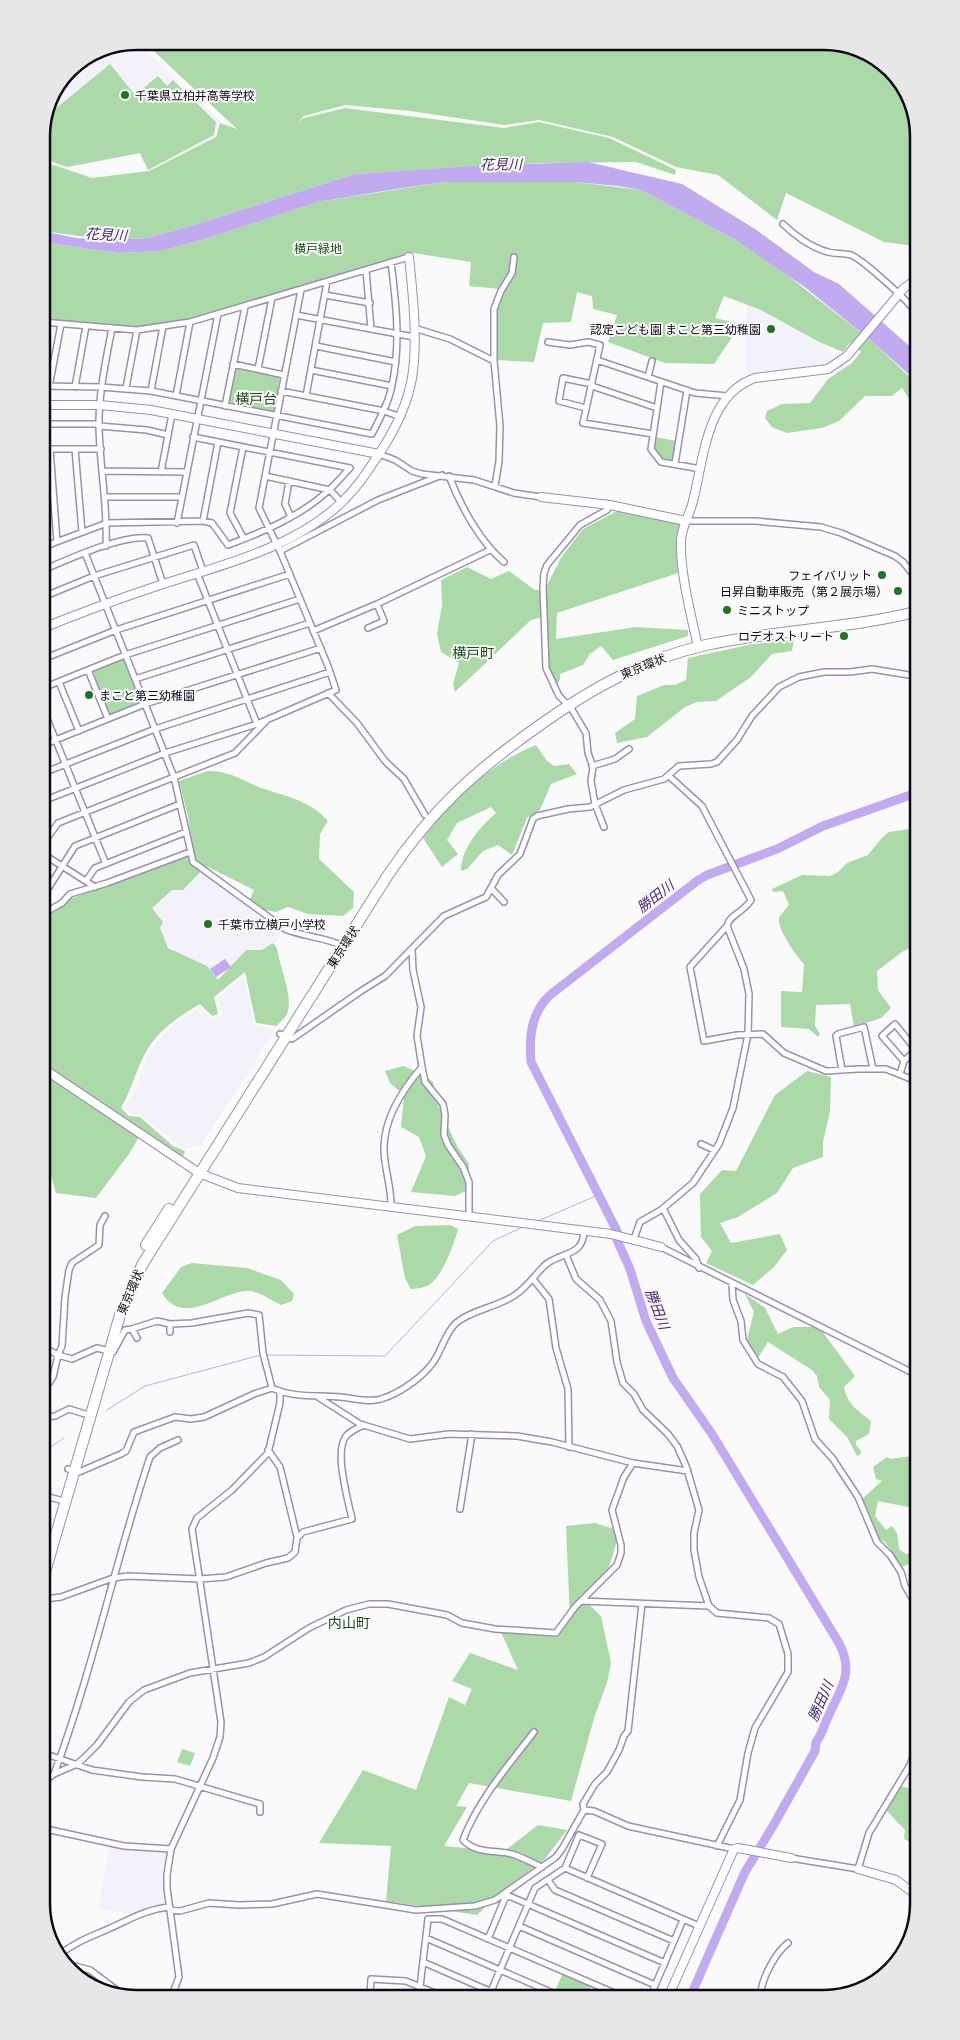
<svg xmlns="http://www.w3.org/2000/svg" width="960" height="2040" font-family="'Golos Text','Noto Sans JP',sans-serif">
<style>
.built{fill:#f3f1f9}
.green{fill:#abdaa8}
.water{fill:#c1aaef}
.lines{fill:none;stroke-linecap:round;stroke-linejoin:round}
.stream{stroke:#c1aaef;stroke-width:1}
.river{stroke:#c1aaef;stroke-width:9}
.street-casing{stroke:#9a90b1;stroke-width:8}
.secondary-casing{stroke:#9a90b1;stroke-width:10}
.highway-casing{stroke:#9a90b1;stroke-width:12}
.street{stroke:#fff;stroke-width:5}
.secondary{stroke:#fff;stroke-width:8}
.highway{stroke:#fff;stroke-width:10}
.poi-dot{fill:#207521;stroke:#fafafa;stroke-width:2}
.labels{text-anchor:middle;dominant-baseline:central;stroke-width:4;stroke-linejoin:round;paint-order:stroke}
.poi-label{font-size:12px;fill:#0e0a15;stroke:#fafafa;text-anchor:start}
.park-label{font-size:12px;fill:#154c14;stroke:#fafafa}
.street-label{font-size:12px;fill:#0e0a15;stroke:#fafafa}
.water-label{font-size:14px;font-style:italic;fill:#482775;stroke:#fafafa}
.neighbourhood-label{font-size:14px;fill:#1a4e19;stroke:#fafafa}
.rim{fill:none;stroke:#0e0a15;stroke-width:2.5}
</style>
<rect width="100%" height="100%" fill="#fafafa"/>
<path class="built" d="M 136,41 L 220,121 L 215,136 L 147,171 L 139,154 L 67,168 L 42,159 L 41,130 L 69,69 L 100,48 Z
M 747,304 L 768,313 L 823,345 L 838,359 L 825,365 L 748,376 L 745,362 Z
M 190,863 L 282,930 L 276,941 L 219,987 L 135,918 Z
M 244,975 L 255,1026 L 276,1029 L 201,1145 L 185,1149 L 140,1114 L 130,1114 L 124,1107 L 134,1091 L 150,1050 L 175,1023 L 200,1007 L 212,1018 L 222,1016 L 218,998 Z
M 110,1845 L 167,1853 L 162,1878 L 166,1906 L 153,1905 L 131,1914 L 98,1909 Z"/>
<path class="green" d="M 143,41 L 830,41 L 881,61 L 914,105 L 914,246 L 884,242 L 786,193 L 777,220 L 718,175 L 676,167 L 613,137 L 539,120 L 504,125 L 410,111 L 345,105 L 304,116 L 298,122 L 304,118 L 345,108 L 504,128 L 539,122 L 609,138 L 676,170 L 675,175 L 636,162 L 542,163 L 355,174 L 194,225 L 148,238 L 108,240 L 42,231 L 42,161 L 92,178 L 149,171 L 216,137 L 220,123 L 237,129 Z
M 110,64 L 135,95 L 158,76 L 167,86 L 173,80 L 216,122 L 214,135 L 148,170 L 140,153 L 67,167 L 42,158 L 41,130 L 49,114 Z
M 444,182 L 576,182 L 641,190 L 734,239 L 782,271 L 875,344 L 914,381 L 914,406 L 902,388 L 892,396 L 865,396 L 839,421 L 822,428 L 787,433 L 772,427 L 765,418 L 767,411 L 782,404 L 810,403 L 828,379 L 852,363 L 861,352 L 850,343 L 843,352 L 819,342 L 761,310 L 724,296 L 715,318 L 741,324 L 714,364 L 665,363 L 608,342 L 617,315 L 593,309 L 592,296 L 577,292 L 571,322 L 543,323 L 534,362 L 496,360 L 493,319 L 500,289 L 469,286 L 471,262 L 413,253 L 229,310 L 191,319 L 136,328 L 85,324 L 42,319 L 42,242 L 118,253 L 161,251 L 209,238 L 318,202 Z
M 236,368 L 280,376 L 274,412 L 272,413 L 229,405 L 227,402 L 234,370 Z
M 655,437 L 677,441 L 673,460 L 671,462 L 663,461 L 653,448 Z
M 619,510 L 680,524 L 676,541 L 678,573 L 557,613 L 556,639 L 636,627 L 688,630 L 688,636 L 613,660 L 601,646 L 590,654 L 583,665 L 560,674 L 560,680 L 557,684 L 550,671 L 543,617 L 531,620 L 455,692 L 453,684 L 459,663 L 441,652 L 437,634 L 442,605 L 441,580 L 467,567 L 491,579 L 509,571 L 535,590 L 545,589 L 562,556 L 583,529 Z
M 794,640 L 792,651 L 772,654 L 751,677 L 716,701 L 697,702 L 685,707 L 647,737 L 617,743 L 615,733 L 635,719 L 637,696 L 664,685 L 675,685 L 686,680 L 688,658 L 753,644 Z
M 121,659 L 125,660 L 141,700 L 140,703 L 110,716 L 107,715 L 91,674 L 91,671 Z
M 536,745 L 547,761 L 554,766 L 569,764 L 577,774 L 551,784 L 540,810 L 527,818 L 512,855 L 498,845 L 483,851 L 467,869 L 461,871 C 461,848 480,827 496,813 L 491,807 L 457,823 L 447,840 L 458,854 L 442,867 L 423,838 C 452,799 491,763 536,745 Z
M 207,771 C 230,771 239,779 259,787 C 284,796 310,800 328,821 L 320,834 L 319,859 L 354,892 L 353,908 L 343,916 L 308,914 L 288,907 L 276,912 L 258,909 L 250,899 L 254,890 L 206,866 L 183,890 L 172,890 L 152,908 L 163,922 L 160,928 L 168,948 L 207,966 L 218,980 L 246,950 L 262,950 L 273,943 L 277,948 C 279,966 294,996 287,1014 C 285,1018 280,1022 277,1026 L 256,1023 L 245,972 L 214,997 L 218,1014 L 212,1016 L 200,1004 C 180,1016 159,1029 147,1050 C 137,1067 132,1089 121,1108 L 129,1116 L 140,1117 L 173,1146 L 185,1151 L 183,1157 L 143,1130 L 129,1154 L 96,1198 L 56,1193 L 50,1172 L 44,1171 L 44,917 L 58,910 L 70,899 L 193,853 L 188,816 L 179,781 Z
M 916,828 L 916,945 L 902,952 L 877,971 L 878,990 L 891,1008 L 881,1018 L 854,1027 L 850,1004 L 816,1005 L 815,1026 L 820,1034 L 818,1037 L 809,1029 L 781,1027 L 781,991 L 802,992 L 804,964 C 797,957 777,929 779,918 C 781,914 786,909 789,905 L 783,891 L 773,892 L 772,889 L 802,875 L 830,876 L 838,872 L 847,863 L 868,855 L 881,839 L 889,832 Z
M 403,1066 L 421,1073 L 433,1082 L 438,1105 L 457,1146 L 469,1164 L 468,1190 L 455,1196 L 411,1192 L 426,1156 L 419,1137 L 401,1127 L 404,1095 L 390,1083 L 385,1071 Z
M 807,1071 L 831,1077 L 830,1112 L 823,1142 L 823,1157 L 793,1168 L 777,1193 L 738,1217 L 720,1223 L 731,1243 L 780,1234 L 787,1250 L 774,1267 L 753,1285 L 706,1263 L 712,1251 L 701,1237 L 700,1194 L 722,1170 L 736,1171 L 775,1095 Z
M 450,1225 L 458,1229 C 454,1244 442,1279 427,1286 C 422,1288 416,1289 411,1289 L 405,1278 L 397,1235 L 415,1226 Z
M 192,1263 L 247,1268 L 281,1280 L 294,1294 L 292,1301 L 281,1305 C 272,1301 259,1291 249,1291 C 221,1290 184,1329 162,1293 L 181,1267 Z
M 745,1294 L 765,1308 L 778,1334 L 793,1327 L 813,1327 L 822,1331 L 855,1376 L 844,1387 C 847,1404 858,1411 871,1421 L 869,1434 L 856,1441 L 856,1445 L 861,1451 L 860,1455 L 857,1456 L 847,1437 L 829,1419 L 830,1400 L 819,1387 L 817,1376 L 812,1370 L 768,1342 L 758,1358 L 747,1340 L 754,1312 Z
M 917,1455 L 918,1468 L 914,1469 L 909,1482 L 918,1492 L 918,1506 L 908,1507 L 878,1501 L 875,1516 L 886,1530 L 892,1526 L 897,1533 L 899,1549 L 906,1554 L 917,1550 L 918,1560 L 902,1567 L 885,1542 L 877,1538 L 862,1499 L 882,1481 L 876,1479 L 873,1467 L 887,1457 L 891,1459 Z
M 595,1523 L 620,1531 L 606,1577 L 580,1596 L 601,1616 L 611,1663 L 607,1683 L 595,1715 L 571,1801 L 469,1783 L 456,1806 L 467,1807 L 444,1846 L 503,1852 L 538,1825 L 567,1830 L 545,1859 L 502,1891 L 477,1915 L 386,1901 L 391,1846 L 319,1843 L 363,1770 L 416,1790 L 449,1697 L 465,1705 L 472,1689 L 452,1681 L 470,1653 L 518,1670 L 501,1632 L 554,1637 L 570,1620 L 566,1526 Z
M 182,1749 L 195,1753 L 190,1766 L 177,1762 Z
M 900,1786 L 918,1790 L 919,1875 L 916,1873 L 914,1844 L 904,1839 L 905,1830 L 885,1809 Z
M 563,1973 L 591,1986 L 587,1995 L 565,1996 L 555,1991 Z"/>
<path class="water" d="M 588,162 L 682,184 L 755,229 L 814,272 L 839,284 L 914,350 L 914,379 L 875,344 L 806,288 L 734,239 L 641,190 L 618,186 L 576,182 L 444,182 L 396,189 L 318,202 L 209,238 L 161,251 L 118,253 L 42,242 L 42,231 L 76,238 L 108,240 L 148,238 L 194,225 L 355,174 L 493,165 Z
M 225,959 L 231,967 L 216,977 L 210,969 Z"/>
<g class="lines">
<path class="stream" d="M 536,1222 L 600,1194
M 265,1355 L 385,1356 L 493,1241 L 525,1226
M 107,1410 L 145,1386 L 261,1355
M 45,1451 L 64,1438"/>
<path class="river" d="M 691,1995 L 745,1872 L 773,1826 L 815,1751 L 816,1742 C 822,1735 824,1725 828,1717 C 840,1689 855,1674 839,1643 L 712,1434 L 673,1378 L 646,1321 L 630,1269 L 617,1240 L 617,1231 L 531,1062 C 529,1037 531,1013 550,995 L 697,881 L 707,875 L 777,849 L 823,826 L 916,793"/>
<defs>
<path id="street" d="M 783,224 C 794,235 812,248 828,252 C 835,254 843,253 851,255 C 862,259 907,300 914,310
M 366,270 L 371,329
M 325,295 L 370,303
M 296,315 L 414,337
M 42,322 L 137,330 L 190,322 L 409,257
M 414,328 L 450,339 L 494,361
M 548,342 L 570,345 L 588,342 L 600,345 L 583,423 L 653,434
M 316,346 L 396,362
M 597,360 L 695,393 L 728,396
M 233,364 L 284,375
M 258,369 L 272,298
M 311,370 L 392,386
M 648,377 L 652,361
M 661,382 L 651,449 L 661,462 L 701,469
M 42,386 L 101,387 L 151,391 L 372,434 C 380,418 389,402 392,385 C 401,345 396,302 391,262
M 592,386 L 657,408
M 49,387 L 61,324
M 75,387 L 86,326
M 126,388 L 137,330
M 151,391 L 163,326
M 281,391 L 384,411 L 401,417
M 176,396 L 190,322
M 306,396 L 327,282
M 225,406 L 245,307
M 586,408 L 559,401 L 563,378 L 592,384
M 42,424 L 99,424
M 99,426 L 147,430 L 168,435
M 243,447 L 230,513 L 244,539
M 42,449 L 101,449
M 50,449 L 57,541
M 75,449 L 82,532
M 379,454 L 395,460 L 412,471 L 422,474 L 474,480 L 514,493 L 541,497
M 675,464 L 687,390
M 102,471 L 187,472
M 161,472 L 172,414
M 265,476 L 330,490 L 342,503
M 449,476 C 460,505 480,542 504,562
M 289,481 L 285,504 L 291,517
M 495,486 L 499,461 L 500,426 L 494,361 L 494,309 L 501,291 L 512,273 L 514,257
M 105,497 L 182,497
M 203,521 L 218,442
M 686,521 L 755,521 L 821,527 L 841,533 L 895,556 L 903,562 L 915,577
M 177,523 L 218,314
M 106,546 C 108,505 99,464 99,423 C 99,391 106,360 112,328
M 43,547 L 107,523 L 203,521 L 212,523 L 228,545 C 263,532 301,516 329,490 C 337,483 343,475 350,468 L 193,437
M 280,551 L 378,500 L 442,475
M 85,553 L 174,777 L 193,862 L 285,929 C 304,937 325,937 343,946
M 43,570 C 69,559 121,535 148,538 L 163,584
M 197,573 L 257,724
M 43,597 L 94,576 L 194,545 L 203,571
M 368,628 L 384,621 L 377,604
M 313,631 L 377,604 L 490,550
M 43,659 L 116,630 L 290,574
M 88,670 L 108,719
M 135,679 L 310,623
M 59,682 L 79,731
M 43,688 L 125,655 L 300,599
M 328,693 L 357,723 L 385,761 L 404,779 L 425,815
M 43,709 L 106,864
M 43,745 L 145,704 L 321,648
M 592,766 L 615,759 L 629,749
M 43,773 L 155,729 L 330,672
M 43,801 L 165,753 L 257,724 L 336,690 L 328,666 L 280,551 L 259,508 L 301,290
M 604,827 L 595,804 L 591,781 L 593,767 L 588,753 L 586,733 L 571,708 L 559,696 L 546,668 L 543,587 L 544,573 L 547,565 L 580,525 L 607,510 L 610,505
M 43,844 L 58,823 L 235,753 L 267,720
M 43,854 L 95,887
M 86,881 L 95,868 L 186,832
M 491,888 L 504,902
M 44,895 L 75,846 L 180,804
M 44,913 L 62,903 L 70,894 L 107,883 L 190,852
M 727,926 L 690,967 L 704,1041 L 737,1035 L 763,1034 L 784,1053 L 826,1071 L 858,1069 L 886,1069 L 916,1081
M 280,1034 L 292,1039 L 361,991 L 385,976 L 444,916 L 486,897 L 498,875 L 520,854 L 533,819 L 537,816 L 568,809 L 590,807 L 624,790 L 664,779 L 679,766 L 711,764 L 717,762 L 737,740 L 752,716 L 779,687 L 799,677 L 824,672 L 850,672 L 872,669 L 915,676
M 422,1067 L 425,1082 L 443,1104 L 445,1115 L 444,1135 L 448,1145 L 463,1167 L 469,1182 L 469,1217
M 842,1070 L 836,1036 L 838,1034 L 864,1027 L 873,1069
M 900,1074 L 904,1061 L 916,1050 L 895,1024 L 882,1036 L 904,1061
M 701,1144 L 714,1150
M 391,1208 C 392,1186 383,1166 384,1146 C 385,1117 403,1089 422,1067 L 417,1036 L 421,1007 L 413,970 L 412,949
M 663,1208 L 679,1240 L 696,1259 L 699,1268
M 634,1239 L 640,1222 L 661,1210 L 693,1183 L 719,1144 L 733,1108 L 748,1034 L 749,994 L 744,969 L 727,926 C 729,915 744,912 751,900 L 702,806 L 669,776
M 661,1247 L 917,1375
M 566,1255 L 576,1279 L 600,1300 L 611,1321 L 617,1362 L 623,1383 L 634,1394 L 643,1410 L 668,1434 L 677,1446 L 686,1466 L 699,1510 L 694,1533 L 694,1550 L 699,1577 L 709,1606 L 717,1613 L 769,1618 L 779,1624 L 788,1654 L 788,1672 L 755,1728 L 748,1753 L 740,1800 L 717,1846
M 533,1279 L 549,1299 L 556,1348 L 568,1389 L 569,1447
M 732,1284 L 733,1300 L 741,1321 L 743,1340 L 758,1364 L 783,1377 L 802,1401 L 815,1439 L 833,1459 L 858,1497 L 877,1542 L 890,1555 L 901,1572 L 905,1586 L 918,1608
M 132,1329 L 157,1321 L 170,1324 L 192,1323 L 248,1313 L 259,1315 L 263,1353 L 272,1388
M 170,1332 L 170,1324
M 45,1348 L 58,1355 L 72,1359 L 97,1348 L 113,1352 L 125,1330 L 132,1329 L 137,1338
M 45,1389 L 53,1377 L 58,1355 L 62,1346 L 65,1297 L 69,1270 L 72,1263 L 99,1245 L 100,1225 L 105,1216
M 318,1397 L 360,1424 L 410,1439 L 449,1434 L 517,1436 L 552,1442 L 633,1463 L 688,1471
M 45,1417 L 55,1416 L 69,1409 L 85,1414
M 268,1450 L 280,1467 L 297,1537
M 68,1469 L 79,1472 L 121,1454 L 126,1451 L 134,1432 L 175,1417 L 191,1419 L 204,1417 L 254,1394 L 272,1388 C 293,1398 317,1395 340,1397 C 353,1398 369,1403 381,1399 C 401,1393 428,1374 437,1356 C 443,1345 447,1331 456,1323 C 471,1310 498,1307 515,1295 C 527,1287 534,1276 544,1266 C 560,1251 583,1258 584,1231
M 45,1496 L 60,1500
M 460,1509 L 472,1434
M 45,1599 L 61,1597 L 113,1578 L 128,1576 L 200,1579 L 226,1577 L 266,1563 L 288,1558 L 295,1552 L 297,1538 L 303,1532 L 352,1519 C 348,1500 333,1449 347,1435 C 351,1431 358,1428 363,1425
M 581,1601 L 709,1606
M 534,1732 C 508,1766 478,1800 463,1840 C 476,1854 496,1850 512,1854 C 522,1857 532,1863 542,1867
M 46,1754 L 92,1770 L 142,1777 L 175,1779 L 260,1804 L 260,1812
M 54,1774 C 93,1670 115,1561 150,1457 L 160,1448 L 178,1440
M 46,1780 L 54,1774 L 77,1764 L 84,1758 L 97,1745 L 129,1702 L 144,1690 L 190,1673 L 249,1663 L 264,1657 L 309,1628 L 346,1610 L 369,1604 L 388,1604 L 447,1615 L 462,1623 L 495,1629 L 556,1633 L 575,1607 L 617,1565 L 621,1553 L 621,1545 L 612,1510 L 624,1477 L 633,1463
M 584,1810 L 583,1804 L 595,1784 L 607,1772 L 619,1750 L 624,1736 L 628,1731 L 642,1604
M 46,1829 L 124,1846 L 171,1849
M 791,1858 L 858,1869 L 869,1833 L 910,1765 L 918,1745
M 565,1868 L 699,1926
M 548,1880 L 555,1890 L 674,1941
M 170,1910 L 180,1911 L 209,1903 L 239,1905 L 272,1904 L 317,1894 L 416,1910 L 475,1906 L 495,1900 L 556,1857 L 562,1849 L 584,1810 L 594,1811 L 628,1826 L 734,1849
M 519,1926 L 655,1985
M 426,1938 L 560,1996
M 488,1939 L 505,1898 L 509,1896 L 665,1963
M 60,1954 C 76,1942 90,1937 108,1929 C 129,1920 146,1909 170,1907
M 423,1962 L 501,1996
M 67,1964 L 90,1970 L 126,1997
M 420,1987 L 428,1919 L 442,1919 L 619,1995
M 761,1994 C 761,1979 776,1952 788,1943
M 651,1995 L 683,1920
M 489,1996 L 535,1888 L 565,1868 L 579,1835 L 602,1844 L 587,1878
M 370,1997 L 371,1979 L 406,1981 L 442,1996
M 171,1998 L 179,1977 L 167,1888 L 167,1875 L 171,1849 L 213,1758 L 220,1737 L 221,1722 L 192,1529 L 197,1518 L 232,1490 L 268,1453 L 280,1403 L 280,1391"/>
<path id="secondary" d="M 42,405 L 100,405 L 151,410 L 379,454
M 541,497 L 610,505 L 686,521
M 43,628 C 82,612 121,598 160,585 C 222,565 294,548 342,502 C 358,487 369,469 381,451 C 396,428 407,406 412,378 C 418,341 413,295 409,257
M 698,647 C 691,615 680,573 681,541 C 681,527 690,515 693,501 C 704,459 706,395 755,378 L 828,369 L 847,356 L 904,288 L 914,281
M 44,1069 L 199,1173 L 238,1188 L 611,1234 L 661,1247
M 858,1869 L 896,1880 L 919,1897
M 669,1995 L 734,1849 L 738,1848 L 791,1858"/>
<path id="highway" d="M 146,1245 L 169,1209
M 45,1572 L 120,1315 L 142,1265 L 388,875 C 433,808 476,770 540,725 C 592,688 644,659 706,645 C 775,630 847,629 915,612"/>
</defs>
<use href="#street" class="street-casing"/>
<use href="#secondary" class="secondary-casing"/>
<use href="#highway" class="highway-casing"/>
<use href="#street" class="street"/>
<use href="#secondary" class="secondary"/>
<use href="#highway" class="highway"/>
</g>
<g class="poi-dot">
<circle cx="125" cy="95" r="5"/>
<circle cx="771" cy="329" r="5"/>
<circle cx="882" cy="575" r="5"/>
<circle cx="898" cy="591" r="5"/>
<circle cx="727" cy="610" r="5"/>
<circle cx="844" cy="636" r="5"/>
<circle cx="89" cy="695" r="5"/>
<circle cx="208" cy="924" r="5"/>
</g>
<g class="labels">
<g class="poi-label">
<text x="135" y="95">千葉県立柏井高等学校</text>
<text x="761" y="329" text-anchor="end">認定こども園 まこと第三幼稚園</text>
<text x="872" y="575" text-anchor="end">フェイバリット</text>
<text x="888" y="591" text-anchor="end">日昇自動車販売（第２展示場）</text>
<text x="737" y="610">ミニストップ</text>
<text x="834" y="636" text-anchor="end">ロデオストリート</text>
<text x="99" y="695">まこと第三幼稚園</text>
<text x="218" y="924">千葉市立横戸小学校</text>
</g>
<g class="park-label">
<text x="318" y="248">横戸緑地</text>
</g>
<g class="street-label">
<text transform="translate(643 666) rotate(-22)">東京環状</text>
<text transform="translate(343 947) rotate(-57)">東京環状</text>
<text transform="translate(130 1292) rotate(-67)">東京環状</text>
</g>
<g class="water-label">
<text transform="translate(501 164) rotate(-1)">花見川</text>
<text transform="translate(106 234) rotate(3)">花見川</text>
<text transform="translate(655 896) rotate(-38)">勝田川</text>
<text transform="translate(658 1309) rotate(69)">勝田川</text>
<text transform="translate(820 1701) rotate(-66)">勝田川</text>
</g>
<g class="neighbourhood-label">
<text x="256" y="398">横戸台</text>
<text x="473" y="652">横戸町</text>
<text x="349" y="1622">内山町</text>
</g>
</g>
<path d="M0 0H960V2040H0ZM136 50H824A86 86 0 0 1 910 136V1904A86 86 0 0 1 824 1990H136A86 86 0 0 1 50 1904V136A86 86 0 0 1 136 50Z" fill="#e7e7e8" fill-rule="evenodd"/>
<path class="rim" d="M136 50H824A86 86 0 0 1 910 136V1904A86 86 0 0 1 824 1990H136A86 86 0 0 1 50 1904V136A86 86 0 0 1 136 50Z"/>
</svg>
